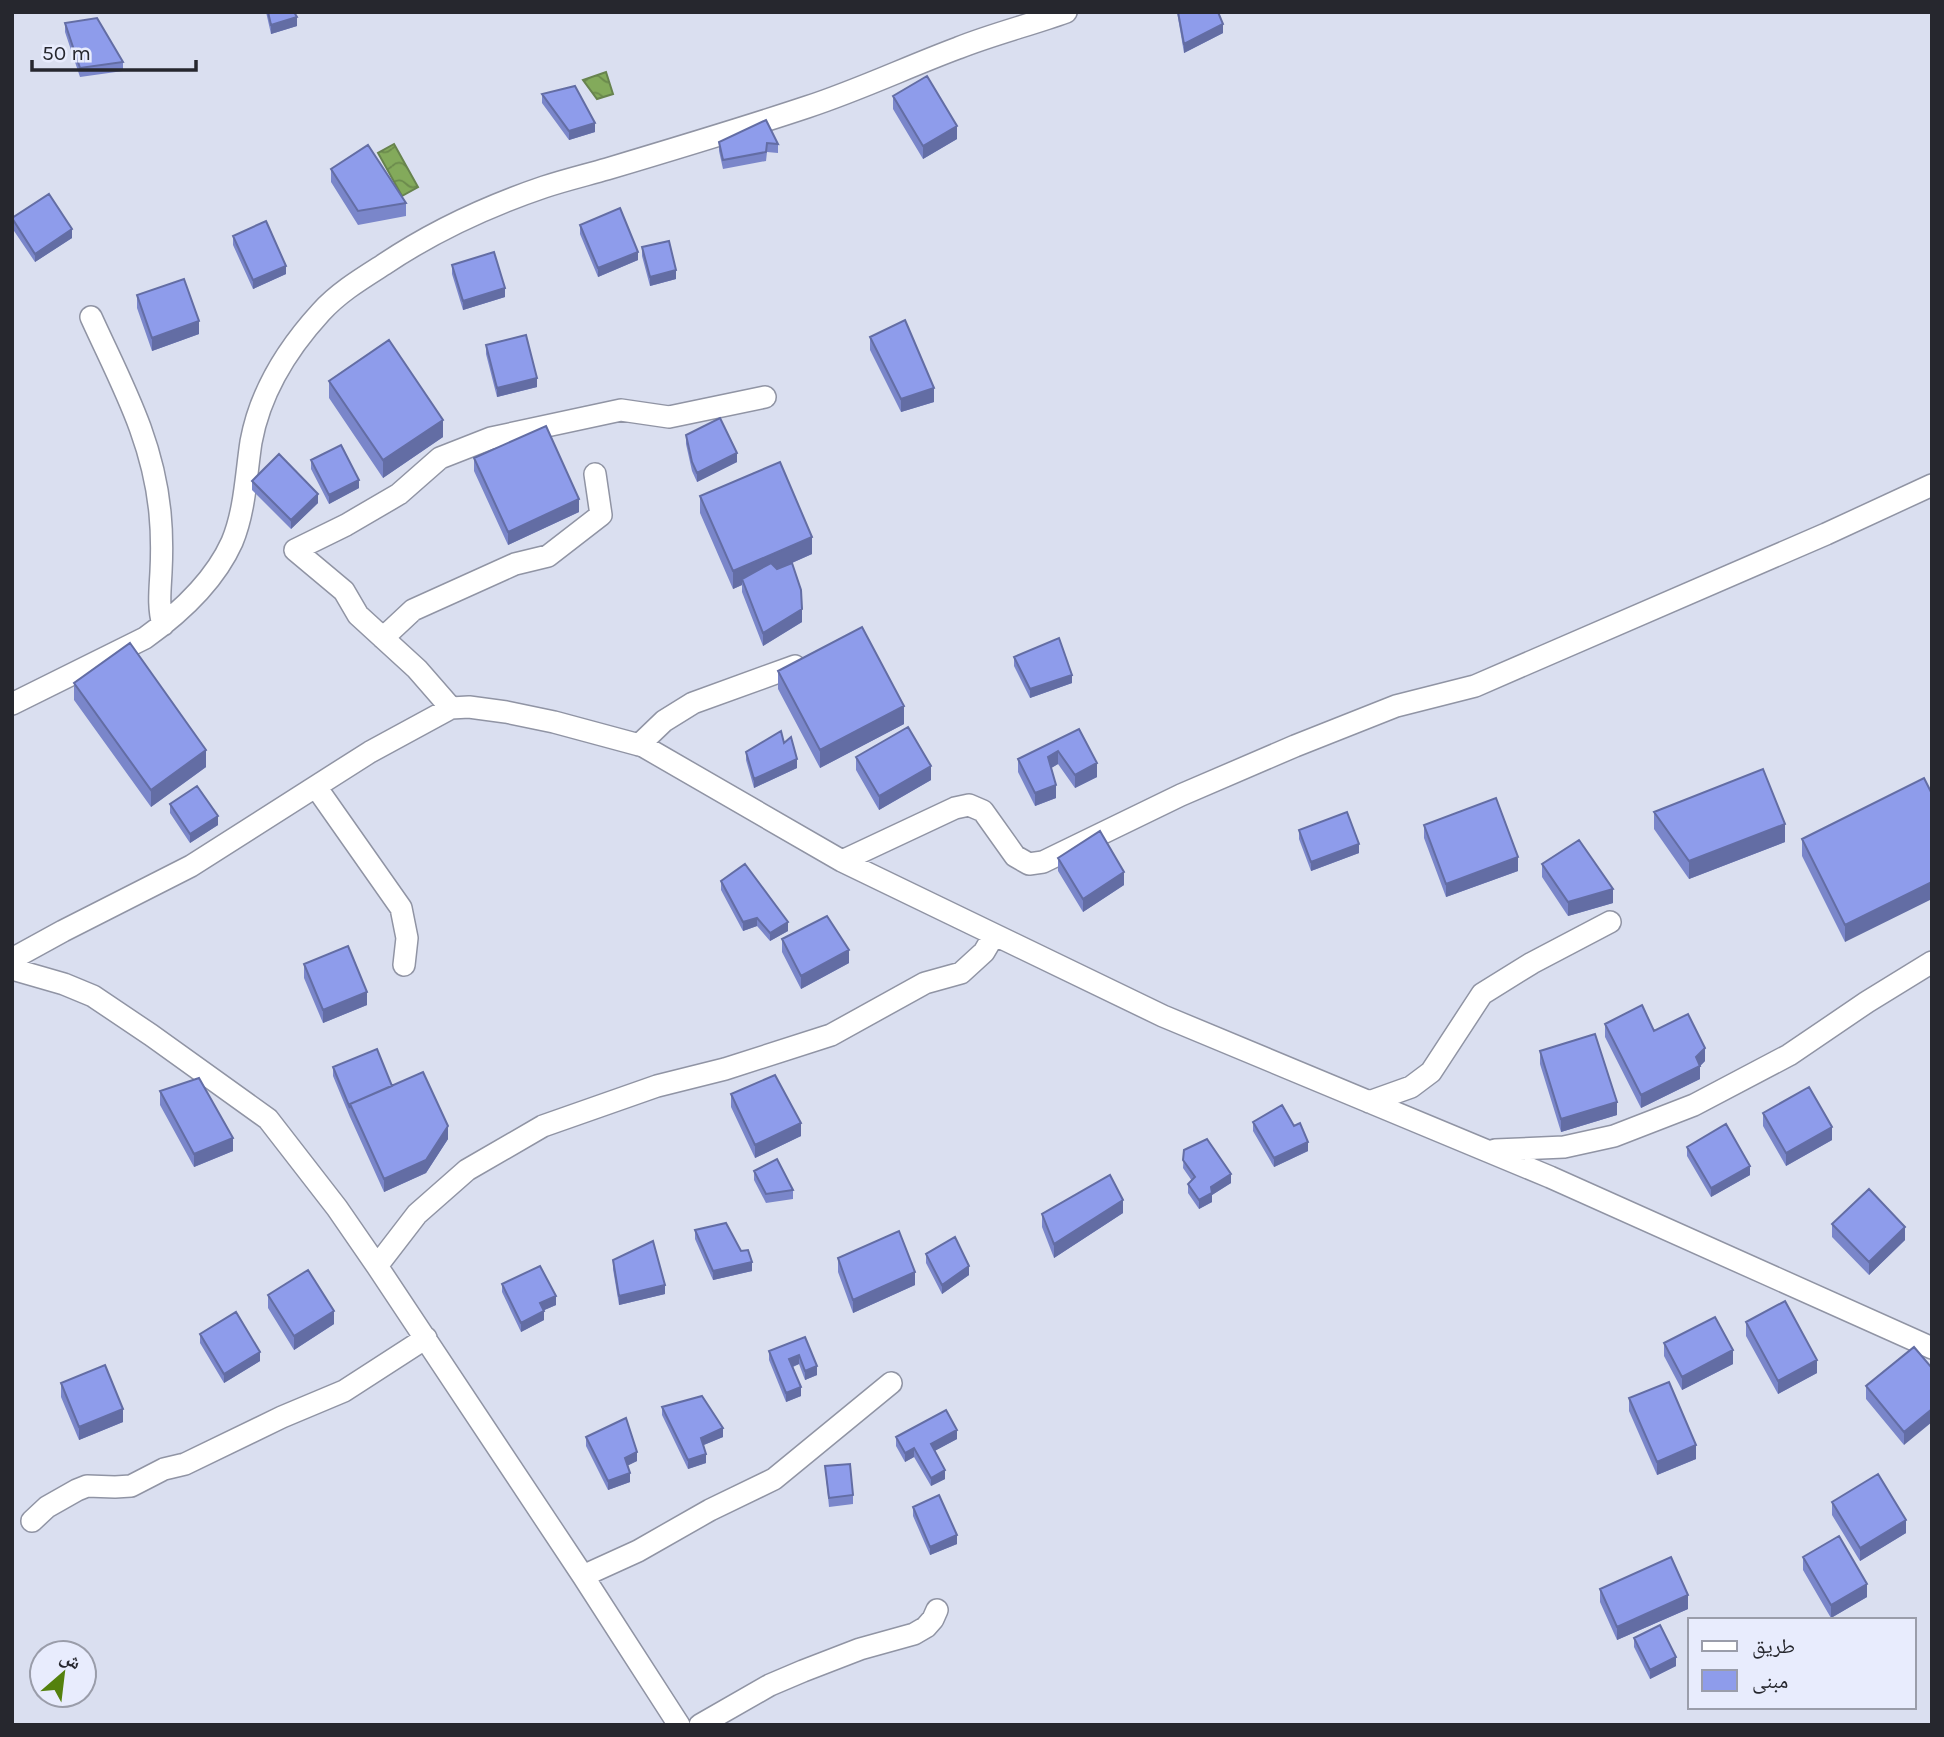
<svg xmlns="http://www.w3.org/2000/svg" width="1944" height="1737" font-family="Karla,'Noto Naskh Arabic',sans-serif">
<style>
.water{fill:url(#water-waves);stroke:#67834e;stroke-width:2}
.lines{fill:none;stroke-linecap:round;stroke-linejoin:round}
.minor-casing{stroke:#9094a4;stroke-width:24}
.minor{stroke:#fff;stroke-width:21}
.wall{fill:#7a86ca}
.shaded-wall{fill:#636da4}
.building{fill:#8e9ceb;stroke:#636da4;stroke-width:2}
</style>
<defs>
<pattern id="water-waves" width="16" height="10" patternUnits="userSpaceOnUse" patternTransform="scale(1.75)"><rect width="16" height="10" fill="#83aa5b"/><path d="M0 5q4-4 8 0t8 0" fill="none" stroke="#6b8a4c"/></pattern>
</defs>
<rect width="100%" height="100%" fill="#dadff0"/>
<path class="water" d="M 606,72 L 613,94 L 597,99 L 583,80 Z
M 394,144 L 418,187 L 402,196 L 378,153 Z"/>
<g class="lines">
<defs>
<path id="minor" d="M 91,317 C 121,383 153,439 160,513 C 162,533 162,552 161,572 C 160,591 158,607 163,625
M 383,638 L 413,610 L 515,564 L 548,556 L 601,515 L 595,474
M 12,704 L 145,638 C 180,613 214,582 232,542 C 245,511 246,475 251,442 C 260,393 288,348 321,312 C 338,293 361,279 383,265 C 432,232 488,206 544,187 C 565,180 586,175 607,169 C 674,149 741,129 807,107 C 859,90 907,67 958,48 C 993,34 1030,25 1066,12
M 451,708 L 417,669 L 358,615 L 344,591 L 295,550 L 346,525 L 399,494 L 440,458 L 491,438 L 621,410 L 669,417 L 765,397
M 639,745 L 664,721 L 693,703 L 795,666
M 316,787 L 401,908 L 407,938 L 404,965
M 842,861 L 955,808 L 969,805 L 983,811 L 1015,856 L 1029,864 L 1043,862 L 1181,795 L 1295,746 L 1396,706 L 1475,686 L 1826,534 L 1932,485
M 12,959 L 63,931 L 191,866 L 370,752 L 451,708 L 469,707 L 506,712 L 554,722 L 643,746 L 842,861 L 1163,1016 L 1550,1177 L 1932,1348
M 12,969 L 64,984 L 93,996 L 151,1035 L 268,1119 L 337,1208 L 377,1266 L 583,1576 L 679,1725
M 1369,1102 L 1411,1087 L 1431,1072 L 1482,994 L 1532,963 L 1610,922
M 1495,1150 L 1564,1147 L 1614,1136 L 1694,1105 L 1789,1055 L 1867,1002 L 1932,962
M 377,1266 L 417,1214 L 467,1170 L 543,1126 L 657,1086 L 725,1069 L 831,1035 L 925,983 L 961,973 L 984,952 L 994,935
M 32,1521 L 47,1507 L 77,1490 L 87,1486 L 115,1487 L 131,1486 L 164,1469 L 185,1464 L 282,1417 L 344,1391 L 426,1338
M 583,1576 L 638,1551 L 710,1510 L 774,1479 L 891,1383
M 700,1725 L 770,1685 L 803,1671 L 860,1649 L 914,1634 L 926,1627 L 933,1619 L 937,1610"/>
</defs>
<use href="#minor" class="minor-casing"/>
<use href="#minor" class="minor"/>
</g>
<path class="wall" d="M 266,12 L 294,12 L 297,26 L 271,34 Z
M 1177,12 L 1218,12 L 1223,33 L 1184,53 Z
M 65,23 L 123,62 L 123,71 L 80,77 L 65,32 Z
M 542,94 L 595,132 L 569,140 L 542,103 Z
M 893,96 L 957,139 L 923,159 L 893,109 Z
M 719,142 L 778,144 L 778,153 L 767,152 L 766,161 L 723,169 L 719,151 Z
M 331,169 L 406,203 L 406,216 L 358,225 L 331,182 Z
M 12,218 L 72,238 L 35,262 L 12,228 Z
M 580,225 L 638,260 L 598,277 L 580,234 Z
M 233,236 L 286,274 L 253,289 L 233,245 Z
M 642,247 L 676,279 L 650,286 L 642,256 Z
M 452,265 L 505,297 L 463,310 L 452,274 Z
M 137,295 L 199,334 L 152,351 L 137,308 Z
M 870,337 L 934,402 L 901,412 L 870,350 Z
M 486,345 L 537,387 L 497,397 L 486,354 Z
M 329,381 L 443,437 L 383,478 L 329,398 Z
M 686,435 L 737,462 L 697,482 L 692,471 L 686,444 Z
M 474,458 L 579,512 L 508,545 L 474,471 Z
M 311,460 L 359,488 L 329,504 L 311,469 Z
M 252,481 L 318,503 L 291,529 L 252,490 Z
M 700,496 L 812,554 L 792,563 L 802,622 L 763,646 L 742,592 L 742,585 L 733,589 L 700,513 Z
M 1014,657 L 1072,683 L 1030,698 L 1014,666 Z
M 778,671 L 904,724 L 820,768 L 778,689 Z
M 74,683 L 206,767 L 151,807 L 74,700 Z
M 1079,729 L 1097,777 L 1075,788 L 1058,764 L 1051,768 L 1056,798 L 1035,806 L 1018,772 L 1018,759 Z
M 784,743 L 797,768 L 754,788 L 746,760 L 746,752 Z
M 856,757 L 931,780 L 879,810 L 856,770 Z
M 1932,794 L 1845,942 L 1802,856 L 1802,839 Z
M 170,804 L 218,825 L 190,843 L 170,813 Z
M 1654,812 L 1785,842 L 1689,879 L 1654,829 Z
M 1424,825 L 1518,871 L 1446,897 L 1424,838 Z
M 1299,830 L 1359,853 L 1311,871 L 1299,839 Z
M 1058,858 L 1124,885 L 1083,912 L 1058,871 Z
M 1542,864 L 1613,903 L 1568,916 L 1542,877 Z
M 721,881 L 788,931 L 770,941 L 757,926 L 743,931 L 721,890 Z
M 782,939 L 849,963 L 801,989 L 782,952 Z
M 304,964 L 367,1005 L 323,1023 L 304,978 Z
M 1605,1024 L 1654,1031 L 1705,1061 L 1700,1066 L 1700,1079 L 1641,1108 L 1605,1037 Z
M 1540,1051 L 1617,1115 L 1561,1132 L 1540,1064 Z
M 333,1067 L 392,1086 L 448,1139 L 426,1173 L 384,1192 L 350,1117 L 333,1076 Z
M 160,1091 L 233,1151 L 194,1167 L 160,1105 Z
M 731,1094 L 801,1136 L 755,1158 L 731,1107 Z
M 1763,1113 L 1832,1140 L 1786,1166 L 1763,1126 Z
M 1253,1122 L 1308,1151 L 1274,1167 L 1253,1131 Z
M 1687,1147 L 1750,1175 L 1711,1197 L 1687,1156 Z
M 1184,1150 L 1231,1183 L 1212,1195 L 1212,1202 L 1199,1209 L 1188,1193 L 1188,1184 L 1192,1181 L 1183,1168 Z
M 754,1171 L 793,1190 L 793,1199 L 766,1203 L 754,1180 Z
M 1123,1213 L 1054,1258 L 1042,1227 L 1042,1214 Z
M 1832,1224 L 1905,1240 L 1869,1275 L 1832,1237 Z
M 695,1230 L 741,1251 L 752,1271 L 713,1280 L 695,1239 Z
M 926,1254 L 969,1275 L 942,1294 L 926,1263 Z
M 838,1258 L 915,1285 L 853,1313 L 838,1272 Z
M 613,1260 L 665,1294 L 619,1305 L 613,1269 Z
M 502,1284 L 556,1305 L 544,1310 L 544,1320 L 521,1332 L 502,1292 Z
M 268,1295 L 334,1324 L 294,1350 L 268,1308 Z
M 1746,1322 L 1817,1373 L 1778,1394 L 1746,1336 Z
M 200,1334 L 260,1361 L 224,1383 L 200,1343 Z
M 805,1337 L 817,1375 L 805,1380 L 799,1364 L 793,1367 L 801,1396 L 786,1402 L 769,1360 L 769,1351 Z
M 1664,1343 L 1733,1364 L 1682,1390 L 1664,1356 Z
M 1914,1347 L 1904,1445 L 1866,1399 L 1866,1386 Z
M 61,1383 L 123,1422 L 79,1440 L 61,1397 Z
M 1629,1398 L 1696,1459 L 1657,1475 L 1629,1411 Z
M 662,1407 L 723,1437 L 704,1445 L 706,1463 L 688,1469 L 662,1415 Z
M 586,1437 L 637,1461 L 628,1465 L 630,1482 L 608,1490 L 586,1446 Z
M 896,1437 L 957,1439 L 934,1451 L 945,1479 L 931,1486 L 914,1457 L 905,1462 L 896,1446 Z
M 825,1466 L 853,1495 L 853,1504 L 829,1507 Z
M 1832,1502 L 1906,1533 L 1860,1561 L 1832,1515 Z
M 913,1507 L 957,1544 L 930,1555 L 913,1516 Z
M 1803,1557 L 1867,1597 L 1831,1618 L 1803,1570 Z
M 1600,1589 L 1688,1609 L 1617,1640 L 1600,1602 Z
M 1634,1638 L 1676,1666 L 1650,1679 L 1634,1647 Z"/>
<path class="shaded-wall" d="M 297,17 L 297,26 L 271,34 L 271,25 Z
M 1223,24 L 1223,33 L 1184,53 L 1184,44 Z
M 595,123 L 595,132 L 569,140 L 569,131 Z
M 957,126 L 957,139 L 923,159 L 923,146 Z
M 72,229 L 72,238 L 35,262 L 35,254 Z
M 638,252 L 638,260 L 598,277 L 598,268 Z
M 286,266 L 286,274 L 253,289 L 253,280 Z
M 676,270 L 676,279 L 650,286 L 650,277 Z
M 505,288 L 505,297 L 463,310 L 463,301 Z
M 199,321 L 199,334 L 152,351 L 152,338 Z
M 537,378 L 537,387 L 497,397 L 497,388 Z
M 934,388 L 934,402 L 901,412 L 901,399 Z
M 443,420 L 443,437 L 383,478 L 383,460 Z
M 737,453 L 737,462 L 697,482 L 697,473 Z
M 359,480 L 359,488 L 329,504 L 329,495 Z
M 318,494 L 318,503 L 291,529 L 291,520 Z
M 579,499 L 579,512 L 508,545 L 508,532 Z
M 812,537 L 812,554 L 744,584 L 742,579 L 742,585 L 733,589 L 733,571 Z
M 802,609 L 802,622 L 763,646 L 763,633 Z
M 1072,675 L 1072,683 L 1030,698 L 1030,689 Z
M 904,706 L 904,724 L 820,768 L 820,750 Z
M 206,750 L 206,767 L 151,807 L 151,790 Z
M 1058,751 L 1058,764 L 1048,770 L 1048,757 Z
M 797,759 L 797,768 L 754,788 L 754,779 Z
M 1097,763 L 1097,777 L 1075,788 L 1075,775 Z
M 931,766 L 931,780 L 879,810 L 879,796 Z
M 1056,785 L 1056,798 L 1035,806 L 1035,793 Z
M 218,816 L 218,825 L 190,843 L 190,834 Z
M 1785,824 L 1785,842 L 1689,879 L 1689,861 Z
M 1359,844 L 1359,853 L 1311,871 L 1311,862 Z
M 1518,857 L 1518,871 L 1446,897 L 1446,884 Z
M 1124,872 L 1124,885 L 1083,912 L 1083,899 Z
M 1932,882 L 1932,899 L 1845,942 L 1845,925 Z
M 1613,889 L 1613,903 L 1568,916 L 1568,902 Z
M 757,918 L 757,926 L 743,931 L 743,922 Z
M 788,922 L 788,931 L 770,941 L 770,933 Z
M 849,950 L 849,963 L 801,989 L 801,976 Z
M 367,992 L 367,1005 L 323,1023 L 323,1010 Z
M 1705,1048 L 1705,1061 L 1700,1066 L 1700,1079 L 1641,1108 L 1641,1095 L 1696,1057 Z
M 1617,1102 L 1617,1115 L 1561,1132 L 1561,1119 Z
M 801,1123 L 801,1136 L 755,1158 L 755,1145 Z
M 448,1126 L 448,1139 L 426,1173 L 384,1192 L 384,1179 Z
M 1832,1127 L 1832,1140 L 1786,1166 L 1786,1153 Z
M 233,1138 L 233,1151 L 194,1167 L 194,1154 Z
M 1308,1142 L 1308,1151 L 1274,1167 L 1274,1158 Z
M 1750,1166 L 1750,1175 L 1711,1197 L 1711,1188 Z
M 1231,1174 L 1231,1183 L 1212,1195 L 1212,1202 L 1199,1209 L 1199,1200 L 1211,1187 Z
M 1123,1200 L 1123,1213 L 1054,1258 L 1054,1244 Z
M 1905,1227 L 1905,1240 L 1869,1275 L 1869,1262 Z
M 752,1262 L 752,1271 L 713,1280 L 713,1271 Z
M 969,1266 L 969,1275 L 942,1294 L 942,1285 Z
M 915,1272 L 915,1285 L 853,1313 L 853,1300 Z
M 665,1285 L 665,1294 L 619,1305 L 619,1296 Z
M 556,1296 L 556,1305 L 540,1312 L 540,1303 Z
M 334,1311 L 334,1324 L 294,1350 L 294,1336 Z
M 544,1311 L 544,1320 L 521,1332 L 521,1323 Z
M 1733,1350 L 1733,1364 L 1682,1390 L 1682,1377 Z
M 260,1352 L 260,1361 L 224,1383 L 224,1374 Z
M 799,1355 L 799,1364 L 789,1368 L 789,1359 Z
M 1817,1360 L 1817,1373 L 1778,1394 L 1778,1381 Z
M 817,1366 L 817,1375 L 805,1380 L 805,1371 Z
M 801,1387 L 801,1396 L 786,1402 L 786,1393 Z
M 123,1409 L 123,1422 L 79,1440 L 79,1427 Z
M 1932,1409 L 1932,1422 L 1904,1445 L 1904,1432 Z
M 723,1428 L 723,1437 L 701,1446 L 701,1438 Z
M 957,1430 L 957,1439 L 931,1453 L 931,1444 Z
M 1696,1445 L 1696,1459 L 1657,1475 L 1657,1462 Z
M 914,1448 L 914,1457 L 905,1462 L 905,1453 Z
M 637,1452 L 637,1461 L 625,1467 L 625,1458 Z
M 706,1454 L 706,1463 L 688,1469 L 688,1460 Z
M 945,1470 L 945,1479 L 931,1486 L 931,1478 Z
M 630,1473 L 630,1482 L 608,1490 L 608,1481 Z
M 1906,1520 L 1906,1533 L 1860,1561 L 1860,1548 Z
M 957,1535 L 957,1544 L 930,1555 L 930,1547 Z
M 1867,1584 L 1867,1597 L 1831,1618 L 1831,1605 Z
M 1688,1595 L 1688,1609 L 1617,1640 L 1617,1627 Z
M 1676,1657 L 1676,1666 L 1650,1679 L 1650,1670 Z"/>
<path class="building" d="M 268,12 L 294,12 L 297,17 L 271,25 Z
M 1178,12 L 1218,12 L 1223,24 L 1184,44 Z
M 97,18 L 123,62 L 80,68 L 65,23 Z
M 927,76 L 957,126 L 923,146 L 893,96 Z
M 575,86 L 595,123 L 569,131 L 542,94 Z
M 766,120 L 778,144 L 767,143 L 766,152 L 723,160 L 719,142 Z
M 368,145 L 406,203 L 358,211 L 331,169 Z
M 49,194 L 72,229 L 35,254 L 12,218 Z
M 620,208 L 638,252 L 598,268 L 580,225 Z
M 266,221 L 286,266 L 253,280 L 233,236 Z
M 669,241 L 676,270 L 650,277 L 642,247 Z
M 494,252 L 505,288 L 463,301 L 452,265 Z
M 184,279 L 199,321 L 152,338 L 137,295 Z
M 905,320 L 934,388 L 901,399 L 870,337 Z
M 526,335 L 537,378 L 497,388 L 486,345 Z
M 389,340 L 443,420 L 383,460 L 329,381 Z
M 720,418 L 737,453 L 697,473 L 692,462 L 686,435 Z
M 546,426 L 579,499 L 508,532 L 474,458 Z
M 341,445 L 359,480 L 329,495 L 311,460 Z
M 279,454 L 318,494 L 291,520 L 252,481 Z
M 780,462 L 812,537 L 733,571 L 700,496 Z
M 771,563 L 777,569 L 792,563 L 801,590 L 802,609 L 763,633 L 742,579 Z
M 862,627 L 904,706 L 820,750 L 778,671 Z
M 1059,638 L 1072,675 L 1030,689 L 1014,657 Z
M 130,643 L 206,750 L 151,790 L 74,683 Z
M 908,727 L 931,766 L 879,796 L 856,757 Z
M 1079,729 L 1097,763 L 1075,775 L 1058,751 L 1048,757 L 1056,785 L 1035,793 L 1018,759 Z
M 781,731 L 784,743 L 791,737 L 797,759 L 754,779 L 746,752 Z
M 1763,769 L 1785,824 L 1689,861 L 1654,812 Z
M 1924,778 L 1932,794 L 1932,882 L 1845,925 L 1802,839 Z
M 197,786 L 218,816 L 190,834 L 170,804 Z
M 1496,798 L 1518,857 L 1446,884 L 1424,825 Z
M 1347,812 L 1359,844 L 1311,862 L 1299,830 Z
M 1100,831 L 1124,872 L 1083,899 L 1058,858 Z
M 1579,840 L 1613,889 L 1568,902 L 1542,864 Z
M 745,864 L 788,922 L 770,933 L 757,918 L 743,922 L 721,881 Z
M 827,916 L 849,950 L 801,976 L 782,939 Z
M 348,946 L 367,992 L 323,1010 L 304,964 Z
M 1642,1005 L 1654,1031 L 1688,1014 L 1705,1048 L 1696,1057 L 1700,1066 L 1641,1095 L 1605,1024 Z
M 1595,1034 L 1617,1102 L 1561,1119 L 1540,1051 Z
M 377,1049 L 392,1086 L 350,1104 L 350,1108 L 333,1067 Z
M 423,1072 L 448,1126 L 426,1160 L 384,1179 L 350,1104 Z
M 775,1075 L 801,1123 L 755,1145 L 731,1094 Z
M 199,1078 L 233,1138 L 194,1154 L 160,1091 Z
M 1809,1087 L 1832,1127 L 1786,1153 L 1763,1113 Z
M 1282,1105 L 1294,1126 L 1300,1123 L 1308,1142 L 1274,1158 L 1253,1122 Z
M 1726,1124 L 1750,1166 L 1711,1188 L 1687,1147 Z
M 1207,1139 L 1231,1174 L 1211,1187 L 1212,1193 L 1199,1200 L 1188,1184 L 1195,1177 L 1183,1160 L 1184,1150 Z
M 777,1159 L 793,1190 L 766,1194 L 754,1171 Z
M 1110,1175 L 1123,1200 L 1054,1244 L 1042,1214 Z
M 1869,1189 L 1905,1227 L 1869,1262 L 1832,1224 Z
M 726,1223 L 741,1251 L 748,1250 L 752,1262 L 713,1271 L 695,1230 Z
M 899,1231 L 915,1272 L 853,1300 L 838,1258 Z
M 955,1237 L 969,1266 L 942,1285 L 926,1254 Z
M 653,1241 L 665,1285 L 619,1296 L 613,1260 Z
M 540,1266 L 556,1296 L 540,1303 L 544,1311 L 521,1323 L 502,1284 Z
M 308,1270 L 334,1311 L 294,1336 L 268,1295 Z
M 1785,1301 L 1817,1360 L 1778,1381 L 1746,1322 Z
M 236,1312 L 260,1352 L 224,1374 L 200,1334 Z
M 1715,1317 L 1733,1350 L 1682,1377 L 1664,1343 Z
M 805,1337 L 817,1366 L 805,1371 L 799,1355 L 789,1359 L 801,1387 L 786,1393 L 769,1351 Z
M 1914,1347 L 1932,1368 L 1932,1409 L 1904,1432 L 1866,1386 Z
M 105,1365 L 123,1409 L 79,1427 L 61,1383 Z
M 1669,1382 L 1696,1445 L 1657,1462 L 1629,1398 Z
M 702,1396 L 723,1428 L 701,1438 L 706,1454 L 688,1460 L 662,1407 Z
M 946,1410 L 957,1430 L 931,1444 L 945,1470 L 931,1478 L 914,1448 L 905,1453 L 896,1437 Z
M 626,1418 L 637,1452 L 625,1458 L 630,1473 L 608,1481 L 586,1437 Z
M 850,1464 L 853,1495 L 829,1498 L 825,1466 Z
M 1878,1474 L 1906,1520 L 1860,1548 L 1832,1502 Z
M 939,1495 L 957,1535 L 930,1547 L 913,1507 Z
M 1839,1536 L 1867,1584 L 1831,1605 L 1803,1557 Z
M 1671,1557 L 1688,1595 L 1617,1627 L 1600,1589 Z
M 1660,1625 L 1676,1657 L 1650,1670 L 1634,1638 Z"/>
<rect width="1944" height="1737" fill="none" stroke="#26272e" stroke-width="28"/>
<rect x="1688" y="1618" width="228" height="91" fill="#e8ecfd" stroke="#9a9daa" stroke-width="2"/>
<rect x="1702" y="1641" width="35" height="10" fill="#ffffff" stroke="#9a9daa" stroke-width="2"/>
<text x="1752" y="1653" font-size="21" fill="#26272e">طريق</text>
<rect x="1702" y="1670" width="35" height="21" fill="#8e9ceb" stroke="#9a9daa" stroke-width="2"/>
<text x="1752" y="1688" font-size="21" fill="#26272e">مبنى</text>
<g transform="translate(63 1674) rotate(28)"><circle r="33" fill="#e8ecfd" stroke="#9a9daa" stroke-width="2"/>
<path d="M0-5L12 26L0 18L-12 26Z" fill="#54810d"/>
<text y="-10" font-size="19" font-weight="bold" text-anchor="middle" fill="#26272e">ش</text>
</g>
<path d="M32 60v10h164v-10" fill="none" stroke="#26272e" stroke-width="3.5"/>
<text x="42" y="60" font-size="21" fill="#26272e" stroke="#e8ecfd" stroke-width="5" paint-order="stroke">50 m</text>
</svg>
